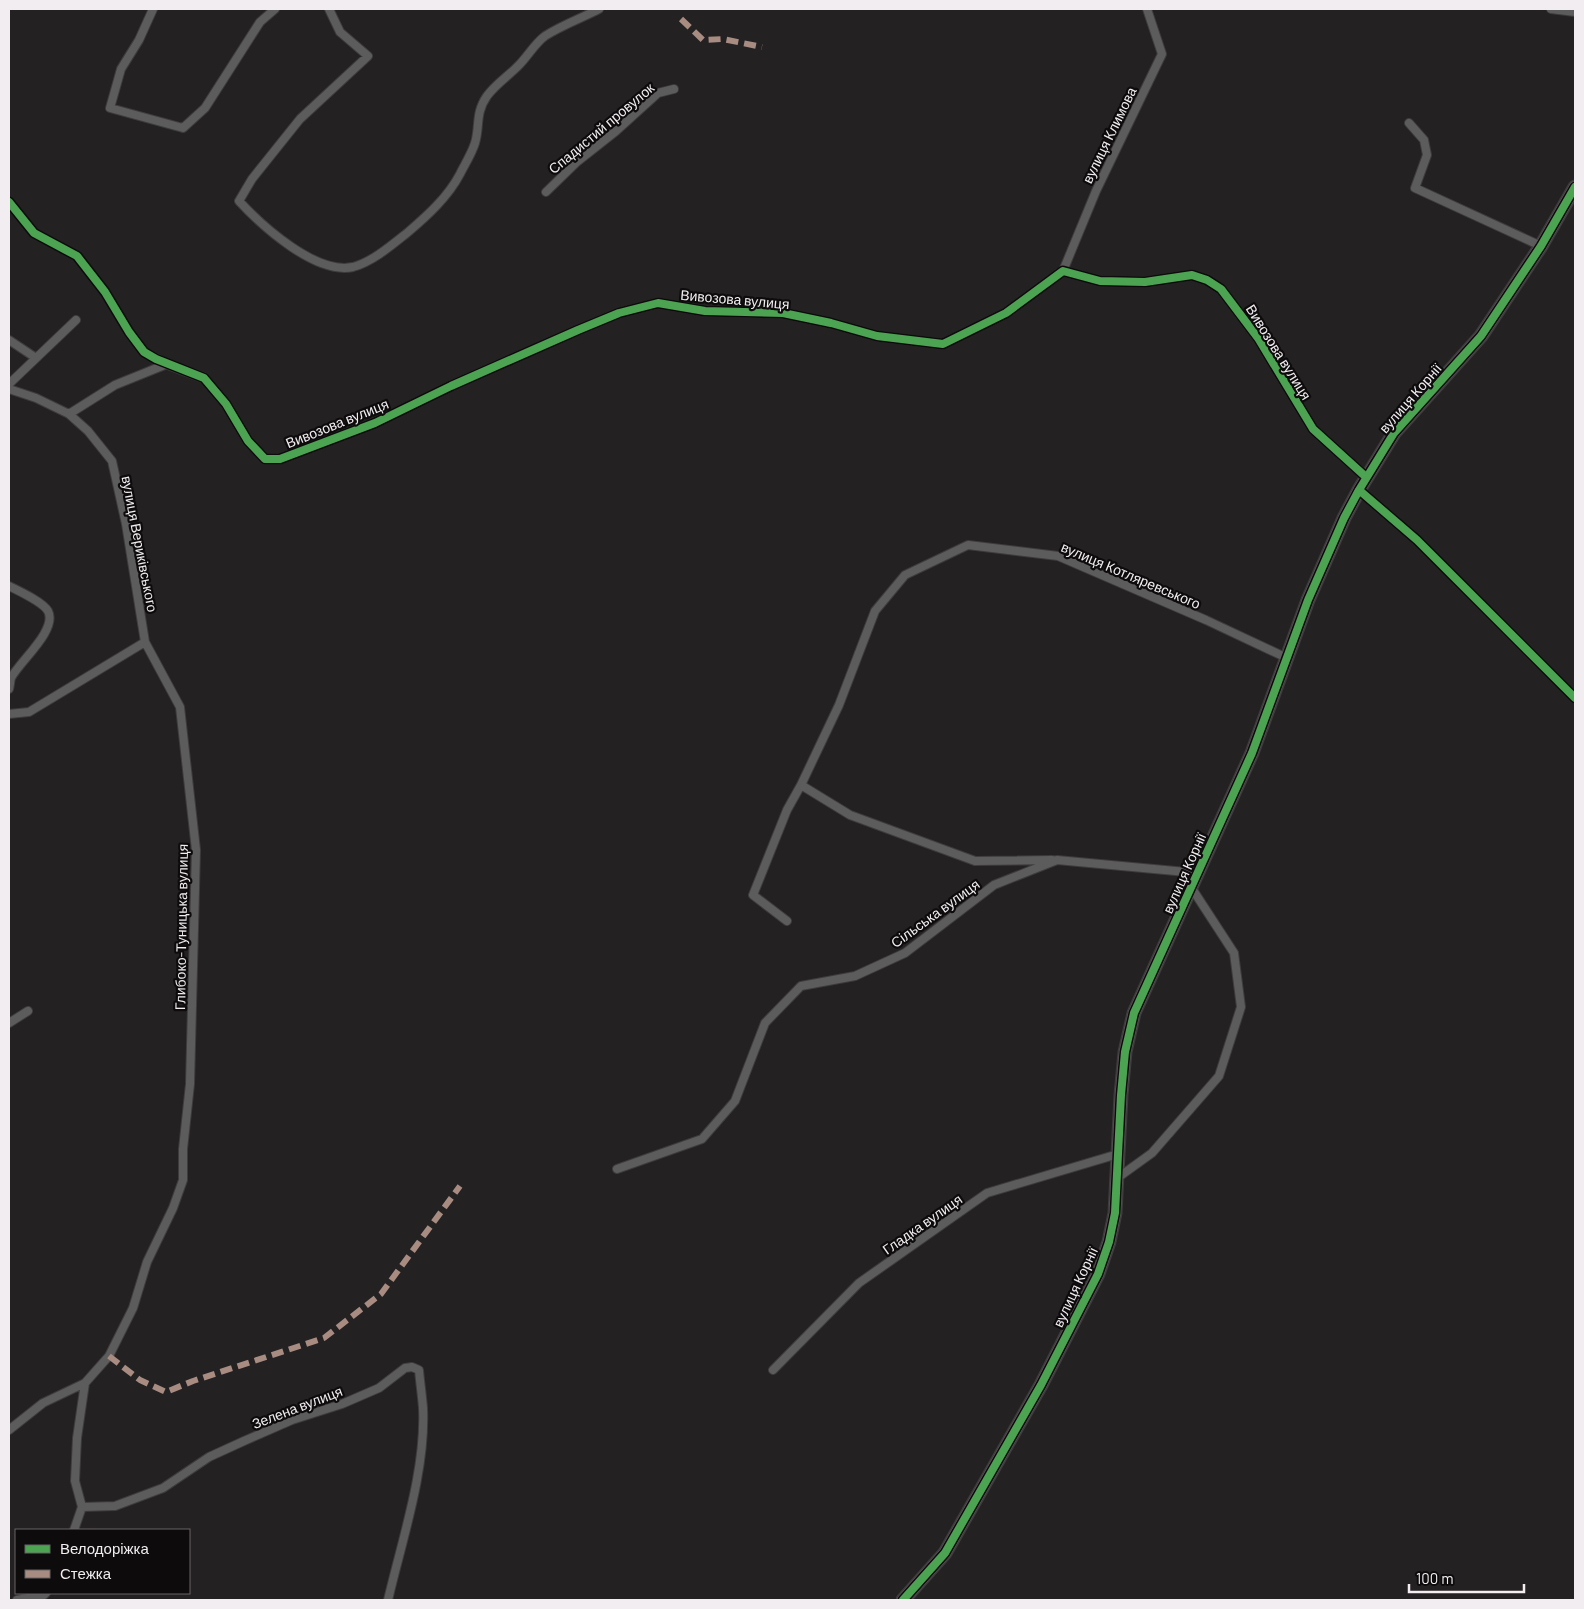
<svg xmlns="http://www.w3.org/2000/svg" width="1584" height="1609" font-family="Barlow,sans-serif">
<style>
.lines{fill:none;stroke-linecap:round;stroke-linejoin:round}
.minor-casing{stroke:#3e3c3d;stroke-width:10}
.tertiary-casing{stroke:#3e3c3d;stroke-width:11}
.trunk-casing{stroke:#3e3c3d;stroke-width:15}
.minor{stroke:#5d5c5d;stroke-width:8}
.tertiary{stroke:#5d5c5d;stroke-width:9}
.trunk{stroke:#685c66;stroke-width:12}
.quiet{stroke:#a88b81;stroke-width:6;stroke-dasharray:12 6;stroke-linecap:butt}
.cycleway-casing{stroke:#0d0b0c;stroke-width:11}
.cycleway{stroke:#4ca352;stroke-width:8}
.labels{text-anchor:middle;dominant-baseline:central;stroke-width:4.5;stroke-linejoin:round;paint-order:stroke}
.street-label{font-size:14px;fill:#f1edf0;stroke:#0d0b0c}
</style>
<rect width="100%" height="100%" fill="#242123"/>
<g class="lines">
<defs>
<path id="minor" d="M 153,9 L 139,40 L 121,69 L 110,108 L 183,128 L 205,108 L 260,22 L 275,9
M 329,9 L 340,32 L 368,56 L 300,119 L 252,179 L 239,201 C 262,226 316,275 353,267 C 372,262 392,245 407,233 C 427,216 448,197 460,174 C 465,164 472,153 475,143 C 480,127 475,113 487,96 C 496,84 507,77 517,67 C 527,58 534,44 545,36 C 562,25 582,18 599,9
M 1551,9 L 1575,12
M 1409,123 L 1424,140 L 1427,155 L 1415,188 L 1541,246
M 546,192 L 578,161 L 616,131 L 658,93 L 674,89
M 9,202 L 34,233 L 77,256 L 105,292 L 129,332 L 144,352 L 167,364
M 1063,271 L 1096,191 L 1162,54 L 1147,9
M 9,340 L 36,358
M 9,384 L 76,320
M 9,389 L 36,398 L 69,414 L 88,431 L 112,461 L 126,524 L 145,642
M 69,414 L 115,385 L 167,364
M 9,586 C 19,591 43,602 48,611 C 58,630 19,662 11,678 C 10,681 10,686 9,689
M 9,714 L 29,712 L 145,642 L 180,707 L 196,850 L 190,1084 L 183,1149 L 183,1180 L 173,1208 L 147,1262 L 133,1308 L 109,1356 L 85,1383 L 77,1438 L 75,1481 L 82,1507
M 801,785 L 839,705 L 875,611 L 905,575 L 968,545 L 1058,556 L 1206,620 L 1287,658
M 787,921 L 753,895 L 787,810 L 801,785 L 850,815 L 975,861 L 1052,860
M 9,1023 L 28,1011
M 617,1169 L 702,1139 L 735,1101 L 765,1023 L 801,986 L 855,976 L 905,953 L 994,885 L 1057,860 L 1197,873
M 1116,1179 L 1152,1153 L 1219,1076 L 1241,1007 L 1234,953 L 1191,887
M 773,1370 L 859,1283 L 987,1193 L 1118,1154
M 9,1430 L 43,1403 L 85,1383
M 82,1507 L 115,1506 L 163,1488 L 209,1457 L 244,1441 L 292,1420 L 342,1404 L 379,1388 L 405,1368 L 412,1367 L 419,1370 C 420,1382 422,1395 423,1408 C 426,1470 402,1540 388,1600
M 74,1530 L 82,1507
M 17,1600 L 44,1595 L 46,1593"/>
<path id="tertiary" d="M 167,364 L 204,378 L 226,404 L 248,441 L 265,459 L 280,459 L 375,423 L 451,386 L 578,330 L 619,313 L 658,303 L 705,311 L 783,313 L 831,323 L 877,336 L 943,344 L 1006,313 L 1063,271 L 1100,281 L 1145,282 L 1192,275 L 1207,280 L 1221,289 L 1258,338 L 1313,429 L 1366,477
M 1359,490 L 1417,540 L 1575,698"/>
<path id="trunk" d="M 903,1600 L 945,1553 L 1041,1385 L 1098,1274 L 1109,1242 L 1115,1213 L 1121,1095 L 1125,1052 L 1134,1013 L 1252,753 L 1308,600 L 1344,518 L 1359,490 L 1394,433 L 1481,336 L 1541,246 L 1575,187"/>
</defs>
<use href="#minor" class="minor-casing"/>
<use href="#tertiary" class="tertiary-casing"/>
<use href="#trunk" class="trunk-casing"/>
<use href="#minor" class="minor"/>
<use href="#tertiary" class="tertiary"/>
<use href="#trunk" class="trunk"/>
<path class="quiet" d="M 681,19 L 703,40 L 723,39 L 762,47
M 109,1356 L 140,1380 L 166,1392 L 193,1381 L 324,1338 L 381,1294 L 460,1186"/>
<defs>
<path id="cycleway" d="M 9,202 L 34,233 L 77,256 L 105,292 L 129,332 L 144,352 L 156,359 L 204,378 L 226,404 L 248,441 L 265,459 L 280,459 L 375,423 L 451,386 L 578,330 L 619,313 L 658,303 L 705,311 L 783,313 L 831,323 L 877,336 L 943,344 L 1006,313 L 1063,271 L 1100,281 L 1145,282 L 1192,275 L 1207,280 L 1221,289 L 1258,338 L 1313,429 L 1366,477
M 1359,490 L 1417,540 L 1575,698
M 903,1600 L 945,1553 L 1041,1385 L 1098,1274 L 1109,1242 L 1115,1213 L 1121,1095 L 1125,1052 L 1134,1013 L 1252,753 L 1308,600 L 1344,518 L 1359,490 L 1394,433 L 1481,336 L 1541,246 L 1575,187"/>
</defs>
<use href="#cycleway" class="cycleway-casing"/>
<use href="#cycleway" class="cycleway"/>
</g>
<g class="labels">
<g class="street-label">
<text transform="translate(601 128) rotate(-40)">Спадистий провулок</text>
<text transform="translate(1109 135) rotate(-64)">вулиця Климова</text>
<text transform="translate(735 299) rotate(5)">Вивозова вулиця</text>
<text transform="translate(1279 352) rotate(58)">Вивозова вулиця</text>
<text transform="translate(1410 398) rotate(-49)">вулиця Корнії</text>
<text transform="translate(337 423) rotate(-22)">Вивозова вулиця</text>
<text transform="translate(140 544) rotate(79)">вулиця Вериківського</text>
<text transform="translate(1131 575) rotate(23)">вулиця Котляревського</text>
<text transform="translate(1184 873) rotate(-66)">вулиця Корнії</text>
<text transform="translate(935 913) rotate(-36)">Сільська вулиця</text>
<text transform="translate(181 927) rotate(-89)">Глибоко-Туницька вулиця</text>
<text transform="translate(922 1224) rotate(-35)">Гладка вулиця</text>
<text transform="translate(1075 1287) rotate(-65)">вулиця Корнії</text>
<text transform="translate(297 1407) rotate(-21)">Зелена вулиця</text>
</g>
</g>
<rect width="1584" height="1609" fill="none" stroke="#f1edf0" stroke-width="20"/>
<rect x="15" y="1529" width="175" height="65" fill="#0d0b0c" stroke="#686567"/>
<rect x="25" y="1545" width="25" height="8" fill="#4ca352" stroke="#686567"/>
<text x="60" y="1554" font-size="15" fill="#f1edf0">Велодоріжка</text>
<rect x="25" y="1570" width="25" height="8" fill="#a88b81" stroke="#686567"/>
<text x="60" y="1579" font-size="15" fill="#f1edf0">Стежка</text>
<path d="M1409 1584v8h115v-8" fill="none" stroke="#f1edf0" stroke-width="2.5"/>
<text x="1416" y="1584" font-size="15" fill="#f1edf0" stroke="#0d0b0c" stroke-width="4" paint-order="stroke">100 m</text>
</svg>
